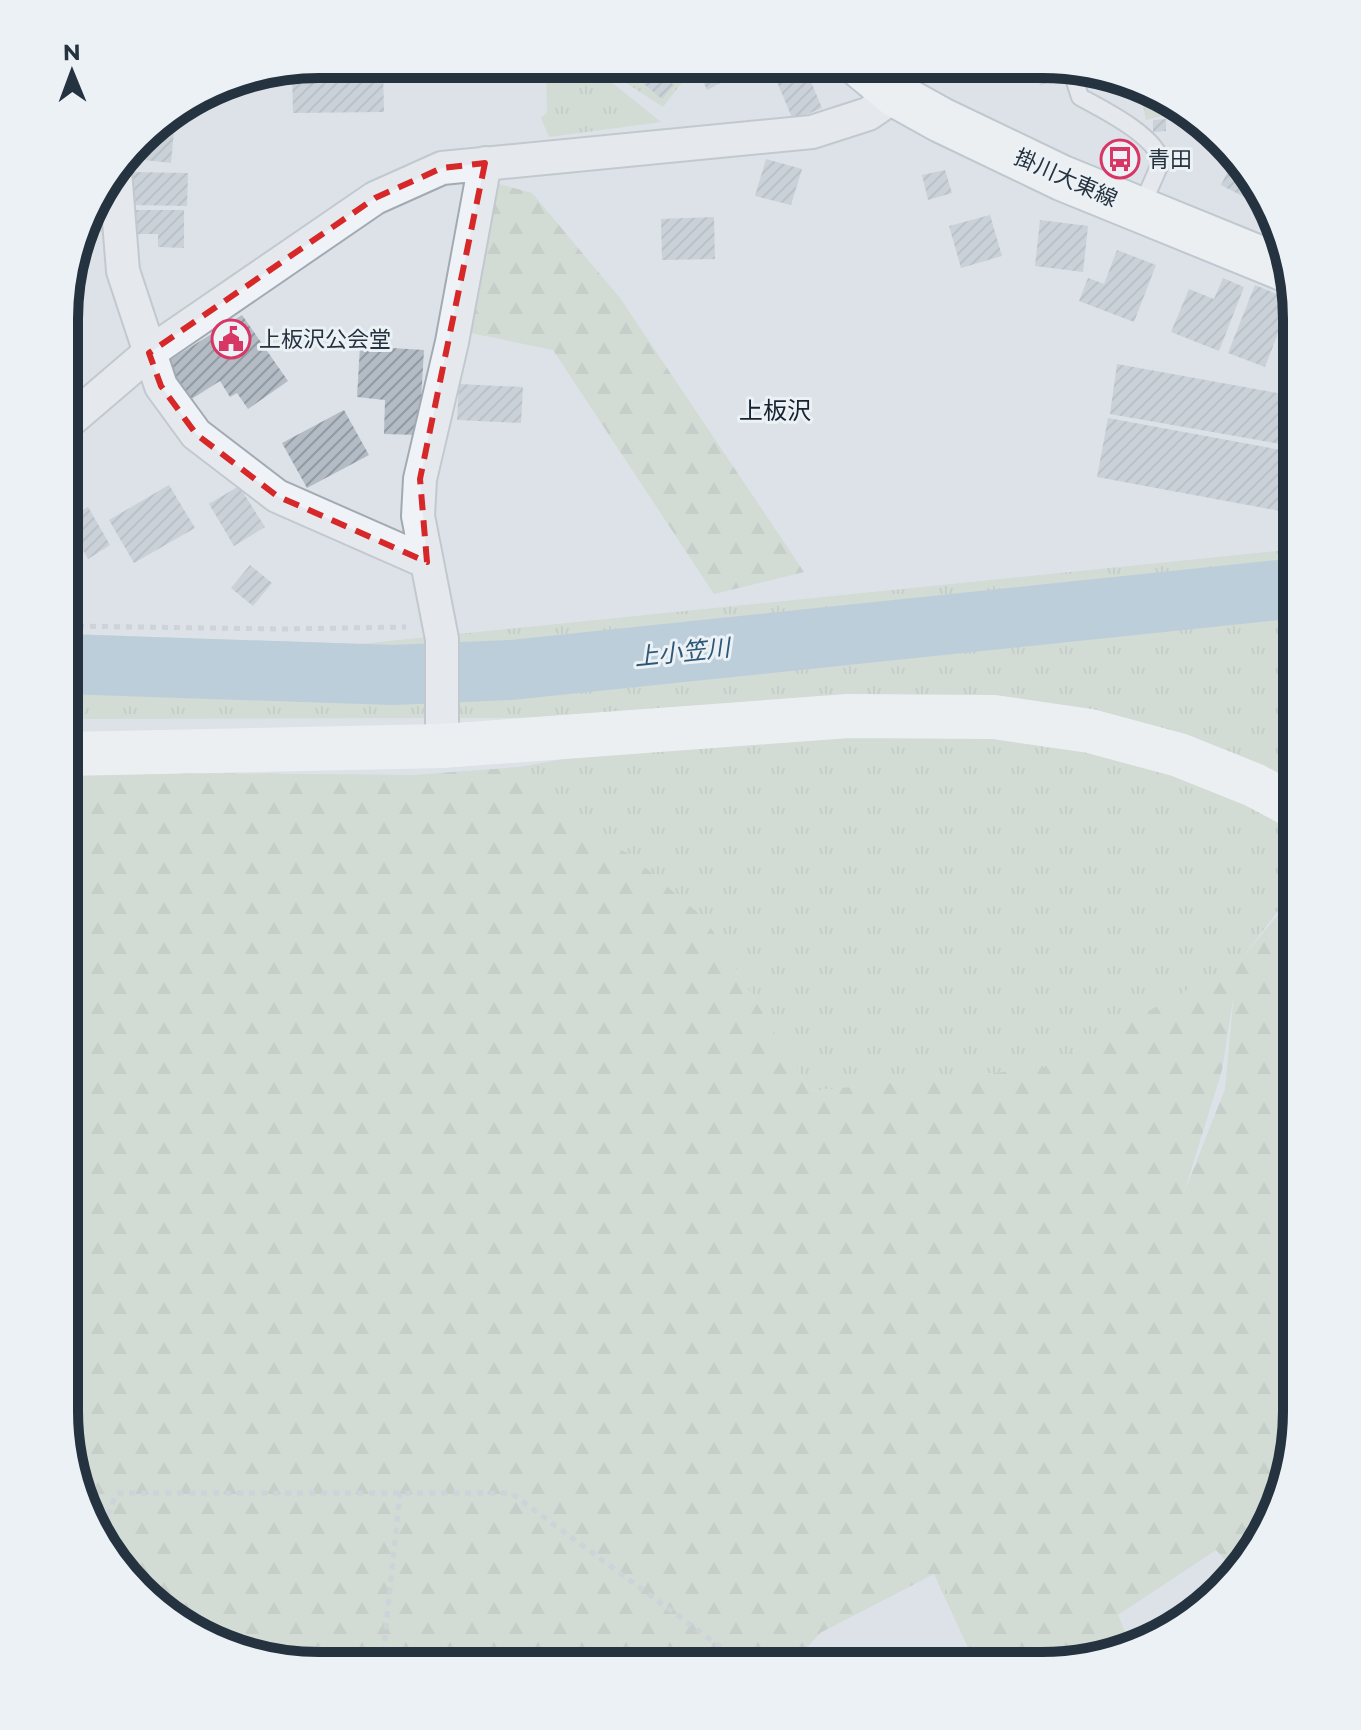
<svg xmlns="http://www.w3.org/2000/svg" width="1361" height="1730" font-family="Montserrat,'Noto Sans JP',sans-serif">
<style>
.grass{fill:url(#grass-tufts)}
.forest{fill:url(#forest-firs);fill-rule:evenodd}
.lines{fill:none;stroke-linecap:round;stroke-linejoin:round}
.river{stroke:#94b6cb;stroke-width:60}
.building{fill:url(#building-hatch)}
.lane-casing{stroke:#a1aab2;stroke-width:20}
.street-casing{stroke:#a1aab2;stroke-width:36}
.primary-casing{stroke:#9ba9b4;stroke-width:48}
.path{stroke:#bac0c6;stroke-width:5;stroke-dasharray:6 6;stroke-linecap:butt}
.lane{stroke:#eff2f6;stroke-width:16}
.street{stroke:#eff2f6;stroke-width:32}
.secondary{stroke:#fff;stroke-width:44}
.primary{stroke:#fff;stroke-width:44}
.marked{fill:none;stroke:#d62828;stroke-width:6;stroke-dasharray:16 10;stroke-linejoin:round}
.labels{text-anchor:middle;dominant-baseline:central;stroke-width:6;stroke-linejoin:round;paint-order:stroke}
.poi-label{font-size:22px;fill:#25323f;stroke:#ecf1f5;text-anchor:start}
.street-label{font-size:22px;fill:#25323f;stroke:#ecf1f5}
.neighbourhood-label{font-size:24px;fill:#172330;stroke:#ecf1f5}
.water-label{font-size:24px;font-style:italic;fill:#2c5776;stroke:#ecf1f5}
.rim{fill:none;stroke:#25323f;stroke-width:10}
</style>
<defs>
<pattern id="grass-tufts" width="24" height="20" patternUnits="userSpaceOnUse" patternTransform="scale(2)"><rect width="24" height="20" fill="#c5d2bd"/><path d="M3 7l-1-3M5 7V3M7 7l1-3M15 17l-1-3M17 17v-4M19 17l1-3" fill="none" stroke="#a9b5a4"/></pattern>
<pattern id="forest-firs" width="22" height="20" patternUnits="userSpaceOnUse" patternTransform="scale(2)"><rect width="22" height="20" fill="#c5d2bd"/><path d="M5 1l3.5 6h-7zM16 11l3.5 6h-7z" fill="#a9b5a4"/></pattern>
<pattern id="building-hatch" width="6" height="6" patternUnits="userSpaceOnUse" patternTransform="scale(2)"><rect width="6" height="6" fill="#b3bcc5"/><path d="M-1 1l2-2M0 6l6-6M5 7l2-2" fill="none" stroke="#9199a1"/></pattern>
</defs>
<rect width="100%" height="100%" fill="#dce2e8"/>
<path class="grass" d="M 546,65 L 590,65 L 661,122 L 549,137 L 541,118 L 547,112 Z
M 599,65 L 670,65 L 683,81 L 663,107 Z
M 1140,90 L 1184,107 L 1194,118 L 1167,115 L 1146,120 Z
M 1297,549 L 1297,886 L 1238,963 L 1042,1068 L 810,1091 L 706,920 L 632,856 L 570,821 L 519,767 L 798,717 L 65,719 L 66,634 L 360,644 Z
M 934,1574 L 1017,1665 L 976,1665 Z"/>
<path class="forest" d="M 474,177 L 532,193 L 620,298 L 804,572 L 714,594 L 553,350 L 466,332 Z
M 519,767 L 570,821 L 632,856 L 706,920 L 810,1091 L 1042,1068 L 1238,963 L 1297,892 L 1296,1427 L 1263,1539 L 1233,1569 L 1216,1550 L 1118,1615 L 1125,1632 L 1102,1652 L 1058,1665 L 1003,1665 L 934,1574 L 820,1633 L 791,1665 L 302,1665 L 178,1623 L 98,1538 L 64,1411 L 65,772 L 414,775 ZM 1234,993 L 1225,1089 L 1184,1193 L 1222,1070 Z"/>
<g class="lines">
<path class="river" d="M 65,664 L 393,675 L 511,670 L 1297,588"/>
</g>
<path class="building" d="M 637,65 L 651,65 L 674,85 L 662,99 L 631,73 Z
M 695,65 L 756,65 L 707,90 Z
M 783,65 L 804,65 L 822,108 L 793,120 L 772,70 Z
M 968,66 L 1008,66 L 1008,67 L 971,77 Z
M 1035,66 L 1061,66 L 1064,78 L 1040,85 Z
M 383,71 L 384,112 L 293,113 L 292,73 Z
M 183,108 L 181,126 L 158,123 L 180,110 Z
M 1166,119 L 1166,131 L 1153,132 L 1153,120 Z
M 151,128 L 174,130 L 171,163 L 135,159 L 136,145 Z
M 766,159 L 802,169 L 791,205 L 755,196 Z
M 1230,167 L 1248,176 L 1263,192 L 1264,197 L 1260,205 L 1221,185 Z
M 945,170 L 952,193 L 928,200 L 922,175 Z
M 132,172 L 188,173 L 187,206 L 130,205 Z
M 101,188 L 108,231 L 84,234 L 98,192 Z
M 132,210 L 184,210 L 184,248 L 158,247 L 158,234 L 132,234 Z
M 990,215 L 1002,256 L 961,268 L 949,226 Z
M 714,217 L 715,259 L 662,260 L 661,219 Z
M 1040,220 L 1088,226 L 1083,272 L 1035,266 Z
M 1117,250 L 1156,265 L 1134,322 L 1079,301 L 1088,278 L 1104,284 Z
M 1223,278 L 1244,287 L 1219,351 L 1171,332 L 1189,289 L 1214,299 Z
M 1255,285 L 1291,300 L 1265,367 L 1228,353 Z
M 242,315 L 288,381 L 248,409 L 237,393 L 230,397 L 220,381 L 190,400 L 165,363 Z
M 360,346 L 424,350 L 419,435 L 384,434 L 385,400 L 357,397 Z
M 1294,354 L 1297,355 L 1297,390 L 1281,382 Z
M 1117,364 L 1283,394 L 1297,401 L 1297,447 L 1110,414 Z
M 459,384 L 523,387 L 521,423 L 457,420 Z
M 344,410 L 369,455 L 307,488 L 282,443 Z
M 1108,418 L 1297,453 L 1297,514 L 1097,477 Z
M 169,485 L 195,528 L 134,563 L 109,520 Z
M 239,486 L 265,527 L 234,546 L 209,504 Z
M 88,507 L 110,545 L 88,559 L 66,520 Z
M 250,565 L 272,583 L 253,606 L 231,588 Z"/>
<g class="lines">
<defs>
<path id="lane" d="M 1070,66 L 1080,97 C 1102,109 1157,136 1161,162 L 1140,210"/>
<path id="street" d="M 115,171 L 123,271 L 161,386 L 196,434 L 277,496 L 427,562
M 66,424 L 149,353 L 375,198 L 442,168 L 812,132 L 868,114 L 896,95
M 442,746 L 442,639 L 418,516 L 420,479 L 452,342 L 485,163"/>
<path id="primary" d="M 861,66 L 896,95 L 941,120 L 1062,178 L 1283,268"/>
</defs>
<use href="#lane" class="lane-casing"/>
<use href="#street" class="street-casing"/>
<use href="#primary" class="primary-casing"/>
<path class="path" d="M 66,626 L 282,629 L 406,627
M 98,1537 L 117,1493 L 511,1493 L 745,1665
M 382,1665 L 400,1493"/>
<use href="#lane" class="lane"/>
<use href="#street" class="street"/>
<path class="secondary" d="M 65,754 L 442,746 L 848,716 L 994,717 L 1090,731 L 1179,755 L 1254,785 L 1297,808"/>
<use href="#primary" class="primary"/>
</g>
<path d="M0 0H1361V1730H0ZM 485,163 L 420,479 L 427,562 L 277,496 L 196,434 L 161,386 L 149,353 L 375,198 L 442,168 Z" fill="#dce2e8" fill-opacity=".55" fill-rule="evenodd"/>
<path class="marked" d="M 485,163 L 420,479 L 427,562 L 277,496 L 196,434 L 161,386 L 149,353 L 375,198 L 442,168 Z"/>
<defs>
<symbol id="bus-ring" viewBox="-11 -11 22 22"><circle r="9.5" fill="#ecf1f5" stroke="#d83665" stroke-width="1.5"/><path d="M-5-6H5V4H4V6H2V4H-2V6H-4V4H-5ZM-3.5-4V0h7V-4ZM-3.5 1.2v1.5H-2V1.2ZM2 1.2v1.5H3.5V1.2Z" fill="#d83665"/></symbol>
<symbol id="civic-ring" viewBox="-11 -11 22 22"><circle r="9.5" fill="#ecf1f5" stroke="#d83665" stroke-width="1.5"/><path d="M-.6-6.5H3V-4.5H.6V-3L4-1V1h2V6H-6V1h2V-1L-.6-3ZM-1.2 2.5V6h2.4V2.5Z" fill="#d83665"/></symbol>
</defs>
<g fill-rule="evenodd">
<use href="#bus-ring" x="1098" y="137" width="44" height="44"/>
<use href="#civic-ring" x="209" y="317" width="44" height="44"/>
</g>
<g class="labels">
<g class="poi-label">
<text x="1148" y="159">青田</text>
<text x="259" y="339">上板沢公会堂</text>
</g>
<g class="street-label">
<text transform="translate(1066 178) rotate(24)">掛川大東線</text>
</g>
<g class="neighbourhood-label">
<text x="775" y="410">上板沢</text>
</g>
<g class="water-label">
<text transform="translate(682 652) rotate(-6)">上小笠川</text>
</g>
</g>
<path d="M0 0H1361V1730H0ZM319 78H1042A241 241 0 0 1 1283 319V1411A241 241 0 0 1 1042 1652H319A241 241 0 0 1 78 1411V319A241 241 0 0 1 319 78Z" fill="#ecf1f5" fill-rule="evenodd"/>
<path class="rim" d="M319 78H1042A241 241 0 0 1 1283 319V1411A241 241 0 0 1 1042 1652H319A241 241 0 0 1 78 1411V319A241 241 0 0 1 319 78Z"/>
<g transform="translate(72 72) rotate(359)" stroke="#ecf1f5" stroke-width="6" paint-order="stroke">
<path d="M0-6L14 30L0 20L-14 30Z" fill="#25323f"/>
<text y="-12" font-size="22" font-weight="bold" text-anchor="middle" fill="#25323f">N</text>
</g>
</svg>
